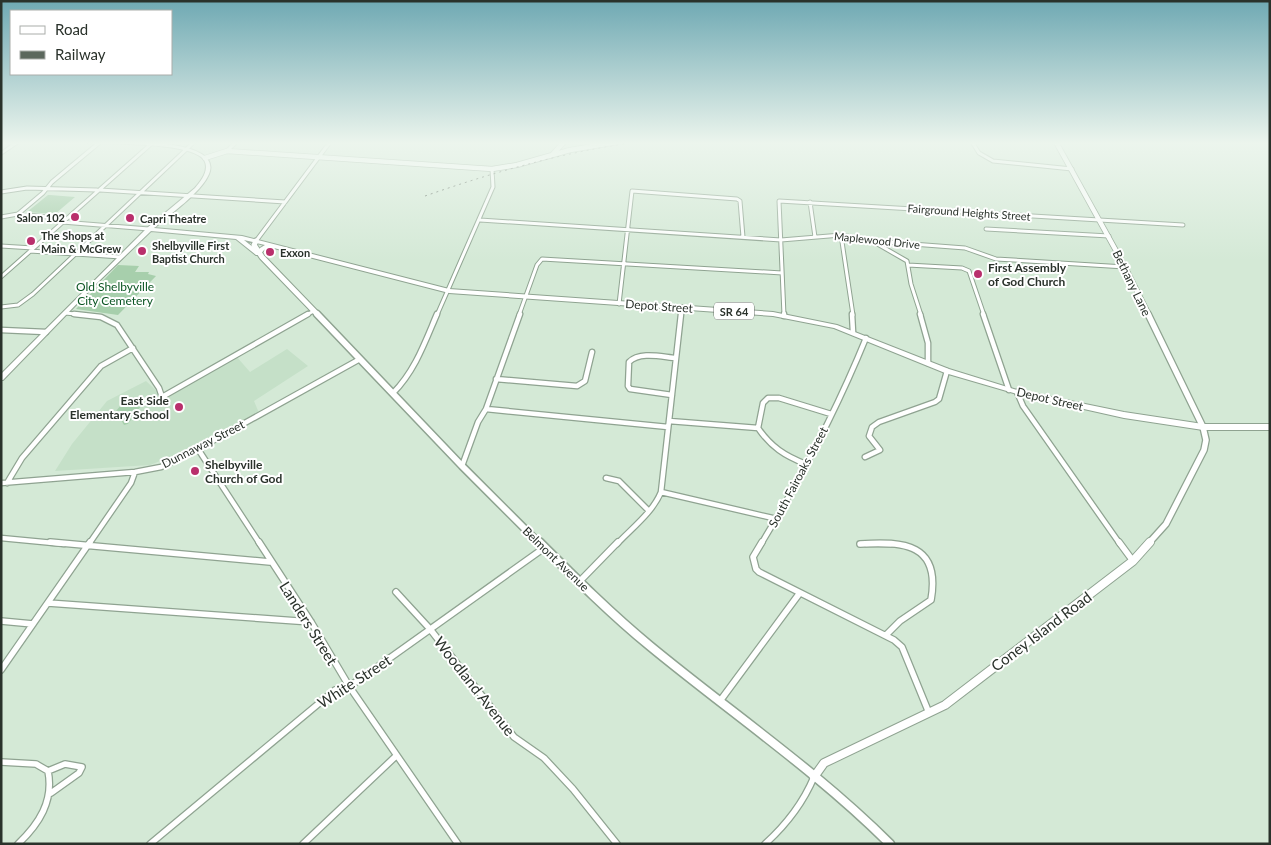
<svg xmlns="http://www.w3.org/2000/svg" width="1271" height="845" font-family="Lato,sans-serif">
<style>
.built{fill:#c5e0c8}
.green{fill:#a7cfac}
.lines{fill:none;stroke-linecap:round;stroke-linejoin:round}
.minor-far2-casing{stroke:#8fa391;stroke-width:5}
.minor-far1-casing{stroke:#8fa391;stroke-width:7}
.minor-casing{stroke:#8fa391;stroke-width:8}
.tertiary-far2-casing{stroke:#8fa391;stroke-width:6}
.tertiary-far1-casing{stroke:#8fa391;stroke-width:8}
.tertiary-casing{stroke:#8fa391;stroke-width:10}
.secondary-far2-casing{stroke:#8fa391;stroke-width:7}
.secondary-far1-casing{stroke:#8fa391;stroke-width:9}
.secondary-casing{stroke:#8fa391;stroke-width:11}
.primary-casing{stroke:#8fa391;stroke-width:2}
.trunk-casing{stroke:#8fa391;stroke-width:2}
.minor-far2{stroke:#fff;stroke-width:3}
.minor-far1{stroke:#fff;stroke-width:4.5}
.minor{stroke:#fff;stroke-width:5.5}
.tertiary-far2{stroke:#fff;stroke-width:4.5}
.tertiary-far1{stroke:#fff;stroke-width:5.5}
.tertiary{stroke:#fff;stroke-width:8}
.secondary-far2{stroke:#fff;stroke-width:5}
.secondary-far1{stroke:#fff;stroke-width:6}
.secondary{stroke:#fff;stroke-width:8}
.primary{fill:#fff;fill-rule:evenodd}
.trunk{fill:#fff;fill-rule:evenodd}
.rail{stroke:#5c685d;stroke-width:1;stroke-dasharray:2 4;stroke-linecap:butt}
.poi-dot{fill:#b92f6c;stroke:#fff;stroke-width:2}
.labels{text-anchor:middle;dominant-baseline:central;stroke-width:4;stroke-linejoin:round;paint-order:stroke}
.far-street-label{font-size:11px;fill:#2a322b;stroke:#fff}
.far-poi-label{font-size:11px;font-weight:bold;fill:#2a322b;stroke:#fff;text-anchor:start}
.shield{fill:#fff;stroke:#6a706b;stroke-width:1}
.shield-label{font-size:11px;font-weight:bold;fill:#2a322b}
.poi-label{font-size:12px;font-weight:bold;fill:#2a322b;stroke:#fff;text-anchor:start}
.street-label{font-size:12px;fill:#2a322b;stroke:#fff}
.park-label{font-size:12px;fill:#0b5523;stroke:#fff}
.near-street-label{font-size:15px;fill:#2a322b;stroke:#fff}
</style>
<rect width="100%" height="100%" fill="#d4e9d6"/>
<path class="built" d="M 287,349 L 308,366 L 254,401 L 259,413 L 193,448 L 150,465 L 55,471 L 72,444 L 107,401 L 146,381 L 165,399 L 236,356 L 250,372 Z"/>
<path class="green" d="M 48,195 L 50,195 L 75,197 L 55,214 L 27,212 Z
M 118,265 L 139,266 L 135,272 L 149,272 L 148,274 L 156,276 L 118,315 L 76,309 Z
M 132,403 L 141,406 L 128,424 L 124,425 L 116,411 L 122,404 Z"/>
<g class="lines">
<defs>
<path id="minor-far2" d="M 972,142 L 979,153 L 993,161 L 1072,169
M 227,151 L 236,142
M 100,190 L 285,202
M 1,192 L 27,188 L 97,190
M 810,202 L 815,237
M 18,214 L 43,193 L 52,182 L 100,142
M 1,217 L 18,214 L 65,219
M 480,220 L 781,240 L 841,235 L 873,241 L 965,248 L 996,259 L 1125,267
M 62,222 L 149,229
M 986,229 L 1109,236
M 841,235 L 853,315
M 256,241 L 330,142
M 874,242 L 907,261 L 911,284 L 921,315
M 1,246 L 33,248
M 30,251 L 121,257
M 908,265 L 962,268 L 969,271 L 984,315
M 1,277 L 151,144
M 619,304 L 632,191 L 737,199 L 740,201 L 743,237
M 1,307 L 18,305 L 33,294 L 194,142
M 65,313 L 86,315
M 306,315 L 314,311
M 437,315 L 493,187 L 492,169
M 519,315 L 537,265 L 542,259 L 782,273
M 681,315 L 682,307
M 784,315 L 779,201 L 1183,225"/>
<path id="minor-far1" d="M 74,314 L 101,317 L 117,325 L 159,388 L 162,397 L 308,314
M 784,314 L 784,316
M 852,314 L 853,332
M 920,314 L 928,343 L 928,363
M 983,314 L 1009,390
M 1,330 L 46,332
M 496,379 L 577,386 L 585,381 L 592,352
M 1017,392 L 1023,406 L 1120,544
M 393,393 C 415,371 425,342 437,314
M 672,395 L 630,389 L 628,386 L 629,362 C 640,351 662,357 676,358
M 486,409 L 668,427
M 669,421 L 758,428
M 198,449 L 260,544
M 865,457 L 880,450 L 869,436 L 872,427 L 879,422 L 935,402 L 939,399 L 947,371
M 806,464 C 785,456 771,447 758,428 L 763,403 L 768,398 L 779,398 L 831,414
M 462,466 L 478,422 L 486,409 L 520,314
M 606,478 L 619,481 L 649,511
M 1,483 L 135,472 L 161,467 L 198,449 L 360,359
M 7,483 L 22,458 L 101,366 L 133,348
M 661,492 L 777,519
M 1,538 L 64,544
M 89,544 L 131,483 L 135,472
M 617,544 C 632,528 653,512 661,492 L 681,314
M 761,544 C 801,478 837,409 866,338
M 866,544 L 891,544"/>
<path id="minor" d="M 50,542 L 270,562
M 259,542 L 311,622 L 349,686 L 458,844
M 762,542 L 753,557 L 756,569 L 759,572 L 894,640 L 902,647 L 929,713
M 1119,542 L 1133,561
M 860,544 C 904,541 941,544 931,600 L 900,621 L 886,635
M 579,582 L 618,542
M 396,592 L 430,629 L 514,737 L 544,758 L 573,789 L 617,844
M 48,603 L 311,622
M 1,621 L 33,624
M 1,670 L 90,542
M 720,701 L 799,594
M 1,762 L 36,764 L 48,771 C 54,801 39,824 18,844
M 48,771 L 65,764 L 82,767 L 79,773 L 51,793
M 150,844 L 335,690 L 349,686 L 359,680 L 544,548
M 303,844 L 396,756
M 765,844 C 786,825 803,803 814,777"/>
<path id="tertiary-far2" d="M 1056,142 L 1125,267 L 1149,315
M 552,155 L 564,142
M 205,158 L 227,151 L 492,169 L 517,165 L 570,150 L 618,142"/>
<path id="tertiary-far1" d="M 1148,314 L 1203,427 L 1206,440 L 1204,450 L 1166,524 L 1148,544"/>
<path id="tertiary" d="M 814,777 L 824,763 L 945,705 L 1133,561 L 1150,542"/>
<path id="secondary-far2" d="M 256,241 L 254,245 L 262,257 L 318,315"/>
<path id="secondary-far1" d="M 317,314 L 462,466 L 540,544"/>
<path id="secondary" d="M 539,542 C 575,578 611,614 650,646 C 730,712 817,771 890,844"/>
<path id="primary" d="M 85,142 C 105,142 225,135 209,174 C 201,193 170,214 154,228 L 242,236 L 449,289 L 773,312 L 837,325 L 949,369 L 1017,390 L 1124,412 L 1203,424 L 1270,424 L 1270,430 L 1203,430 L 1124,418 L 1017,394 L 945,373 L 834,328 L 773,316 L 449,293 L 270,247 L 264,250 L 260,255 L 256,255 L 236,239 L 151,231 L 96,284 L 3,380 L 1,380 L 1,374 L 147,228 L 195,188 C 201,181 210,170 204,160 C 192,142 109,144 87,143 ZM 244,240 L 265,245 L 260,248 L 258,251 Z"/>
<path id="trunk" d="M 15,142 L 20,142 L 1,155 L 1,152 Z"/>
</defs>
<use href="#minor-far2" class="minor-far2-casing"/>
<use href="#minor-far1" class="minor-far1-casing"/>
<use href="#minor" class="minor-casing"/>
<use href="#tertiary-far2" class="tertiary-far2-casing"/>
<use href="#tertiary-far1" class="tertiary-far1-casing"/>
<use href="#tertiary" class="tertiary-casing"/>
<use href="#secondary-far2" class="secondary-far2-casing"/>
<use href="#secondary-far1" class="secondary-far1-casing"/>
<use href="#secondary" class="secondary-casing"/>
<use href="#primary" class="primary-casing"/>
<use href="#trunk" class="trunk-casing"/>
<use href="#minor-far2" class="minor-far2"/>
<use href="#minor-far1" class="minor-far1"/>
<use href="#minor" class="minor"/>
<use href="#tertiary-far2" class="tertiary-far2"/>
<use href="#tertiary-far1" class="tertiary-far1"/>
<use href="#tertiary" class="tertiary"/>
<use href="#secondary-far2" class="secondary-far2"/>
<use href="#secondary-far1" class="secondary-far1"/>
<use href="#secondary" class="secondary"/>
<use href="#primary" class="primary"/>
<use href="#trunk" class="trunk"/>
<path class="rail" d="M 425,196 C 494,172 564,152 637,142"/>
</g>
<linearGradient id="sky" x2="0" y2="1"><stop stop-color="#6fa9b3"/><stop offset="0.55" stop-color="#ecf5ed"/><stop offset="1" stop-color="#ecf5ed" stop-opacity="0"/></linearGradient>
<rect width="1271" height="260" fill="url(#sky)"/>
<g class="poi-dot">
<circle cx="75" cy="217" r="5"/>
<circle cx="130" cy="218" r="5"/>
<circle cx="31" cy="241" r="5"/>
<circle cx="142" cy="251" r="5"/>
<circle cx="270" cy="252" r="5"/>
<circle cx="978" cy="274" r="5"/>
<circle cx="179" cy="407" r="5"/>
<circle cx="195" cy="471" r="5"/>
</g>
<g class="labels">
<g class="far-street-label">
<text transform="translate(969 212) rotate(4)">Fairground Heights Street</text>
<text transform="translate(877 240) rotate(6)">Maplewood Drive</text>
</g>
<g class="far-poi-label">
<text x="65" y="217" text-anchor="end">Salon 102</text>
<text x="140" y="218">Capri Theatre</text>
<text x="41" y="235">The Shops at<tspan x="41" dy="13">Main &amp; McGrew</tspan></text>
<text x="152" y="245">Shelbyville First<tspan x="152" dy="13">Baptist Church</tspan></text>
<text x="280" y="252">Exxon</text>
</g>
<rect class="shield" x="714" y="302.5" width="40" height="17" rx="4"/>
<g class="shield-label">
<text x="734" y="311">SR 64</text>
</g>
<g class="poi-label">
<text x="988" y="267">First Assembly<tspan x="988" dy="14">of God Church</tspan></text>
<text x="169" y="400" text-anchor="end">East Side<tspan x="169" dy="14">Elementary School</tspan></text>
<text x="205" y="464">Shelbyville<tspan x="205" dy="14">Church of God</tspan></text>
</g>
<g class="street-label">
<text transform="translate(1132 283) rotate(64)">Bethany Lane</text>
<text transform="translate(659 306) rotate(4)">Depot Street</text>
<text transform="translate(1050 399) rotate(13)">Depot Street</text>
<text transform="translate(203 444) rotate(-27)">Dunnaway Street</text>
<text transform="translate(798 477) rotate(-62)">South Fairoaks Street</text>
<text transform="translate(556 559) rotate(44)">Belmont Avenue</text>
</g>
<g class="park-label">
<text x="115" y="286">Old Shelbyville<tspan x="115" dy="14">City Cemetery</tspan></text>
</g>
<g class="near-street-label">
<text transform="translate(309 623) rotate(58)">Landers Street</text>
<text transform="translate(1041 631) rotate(-37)">Coney Island Road</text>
<text transform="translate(354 681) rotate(-33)">White Street</text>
<text transform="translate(475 686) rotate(52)">Woodland Avenue</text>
</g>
</g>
<rect width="1271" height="845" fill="none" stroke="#2a322b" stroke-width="5"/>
<rect x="10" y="10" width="162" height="65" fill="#ffffff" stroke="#aaadaa"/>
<rect x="20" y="26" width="25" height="8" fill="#ffffff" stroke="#aaadaa"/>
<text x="55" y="35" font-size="15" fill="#2a322b">Road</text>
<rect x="20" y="51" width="25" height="8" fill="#5c685d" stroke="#aaadaa"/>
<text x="55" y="60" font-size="15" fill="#2a322b">Railway</text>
</svg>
